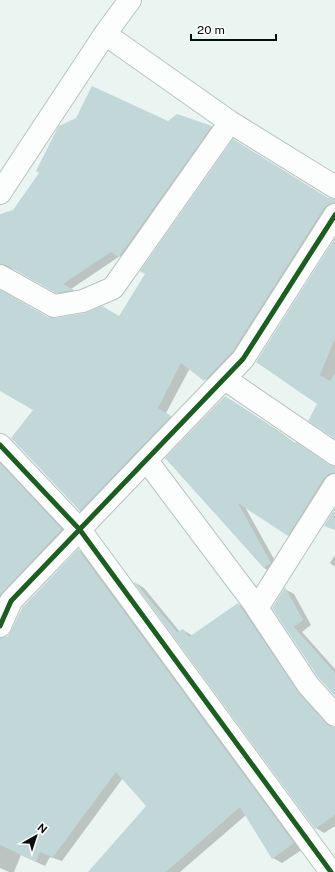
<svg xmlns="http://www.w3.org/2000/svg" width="335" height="872" font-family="'Public Sans',sans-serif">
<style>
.shadow{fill:#0003}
.building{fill:#c2d8d8}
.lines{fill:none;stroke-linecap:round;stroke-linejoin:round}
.minor-casing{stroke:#b9c2c0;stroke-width:24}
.minor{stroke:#fcfefd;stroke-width:22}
.cycleway-casing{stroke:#fff;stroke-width:8}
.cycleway{stroke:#1b5e20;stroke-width:5}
</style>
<rect width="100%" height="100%" fill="#eaf5f2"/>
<path class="shadow" d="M 177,115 L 212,127 L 220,132 L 129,261 L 120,256 L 71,289 L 81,295 L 66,297 L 16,270 L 10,268 L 3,270 L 0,273 L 0,215 L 14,211 L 168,122 Z
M 329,199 L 335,200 L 335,212 L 214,385 L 190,368 L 166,413 L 179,422 L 89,516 L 80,511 L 34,410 L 0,390 L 0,290 L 48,318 L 56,319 L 119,317 Z
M 335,240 L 335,438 L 319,404 L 257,362 Z
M 234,402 L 277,430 L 296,444 L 330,466 L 335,467 L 335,481 L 297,541 L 245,507 L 279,568 L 273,573 L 264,568 L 166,458 Z
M 0,462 L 4,464 L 70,535 L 0,620 Z
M 78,550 L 87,555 L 303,849 L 282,863 L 273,858 L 246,815 L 180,872 L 89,872 L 147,806 L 123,778 L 62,861 L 50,857 L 45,866 L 21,855 L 14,872 L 9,872 L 0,868 L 0,639 L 8,637 Z
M 335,555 L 335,567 L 330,563 Z
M 136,583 L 144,588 L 180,632 L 183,630 L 193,636 L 238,604 L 247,609 L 306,698 L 333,728 L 335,728 L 335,826 L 324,833 L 316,828 Z
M 285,589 L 294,594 L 311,625 L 302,632 L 335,669 L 335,695 L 273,608 Z"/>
<path class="building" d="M 92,86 L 168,121 L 177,114 L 212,126 L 119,257 L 111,252 L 63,284 L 74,290 L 56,293 L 6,265 L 0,264 L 0,214 L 13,210 L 39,173 L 36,171 L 57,129 L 59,126 L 76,118 Z
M 233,139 L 328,198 L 335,199 L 335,203 L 329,204 L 324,208 L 233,351 L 204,381 L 181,363 L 158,408 L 171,416 L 80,511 L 11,438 L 33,410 L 0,391 L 0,290 L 48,317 L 56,318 L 85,313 L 102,306 L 119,316 L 145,274 L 140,271 Z
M 335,238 L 335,338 L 320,375 L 330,381 L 335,373 L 335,439 L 308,421 L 317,404 L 256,362 Z
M 225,396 L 268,424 L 295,444 L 296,442 L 328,464 L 335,466 L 335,473 L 329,474 L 324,478 L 288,536 L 238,503 L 271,563 L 264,568 L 165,458 Z
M 0,463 L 62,529 L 0,595 Z
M 335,508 L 335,530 L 324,526 Z
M 78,549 L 294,843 L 272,859 L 240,807 L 166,872 L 88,872 L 146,806 L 116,772 L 53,857 L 40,852 L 36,862 L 0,845 L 0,638 L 8,636 L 11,631 L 22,608 Z
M 135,582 L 177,632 L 183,629 L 189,637 L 238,603 L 299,693 L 326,723 L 331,727 L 335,727 L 335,815 L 315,829 L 134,583 Z
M 285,587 L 303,620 L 294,627 L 335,673 L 335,696 L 318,677 L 272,608 Z"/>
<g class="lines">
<defs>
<path id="minor" d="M 105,34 L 230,122 L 335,187
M 0,193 L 105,34 L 130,0
M 0,276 L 54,306 L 83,301 L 113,288 L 230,122
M 225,379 L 335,454
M 0,445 L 80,530 L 331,872
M 147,461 L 253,602 L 308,685 L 335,715
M 257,608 L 335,485
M 0,626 L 11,601 L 243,359 L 335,215"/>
</defs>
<use href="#minor" class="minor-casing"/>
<use href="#minor" class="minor"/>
<defs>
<path id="cycleway" d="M 0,445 L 80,530 L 331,872
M 0,626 L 11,601 L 243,359 L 335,215"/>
</defs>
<use href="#cycleway" class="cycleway-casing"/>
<use href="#cycleway" class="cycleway"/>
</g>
<g transform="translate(36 836) rotate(39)" stroke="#ffffff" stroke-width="3" paint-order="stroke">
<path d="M0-3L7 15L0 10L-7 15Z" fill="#08100e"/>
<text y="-6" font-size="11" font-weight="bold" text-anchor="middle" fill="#08100e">N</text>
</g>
<path d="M191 34v6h85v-6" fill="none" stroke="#08100e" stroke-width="2"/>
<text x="197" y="34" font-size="12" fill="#08100e" stroke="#ffffff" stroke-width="3" paint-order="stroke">20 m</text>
</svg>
